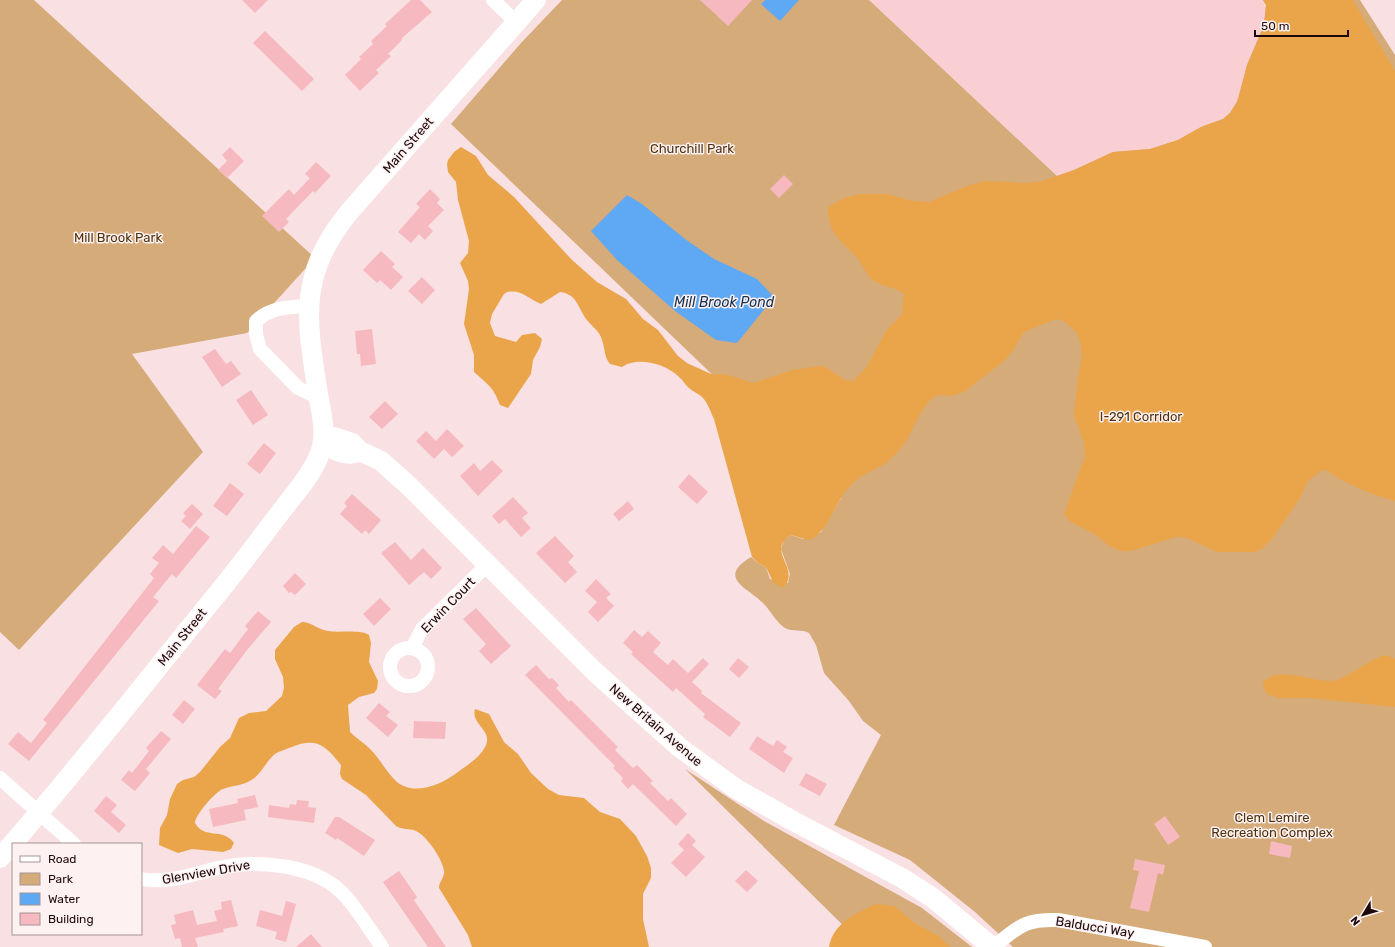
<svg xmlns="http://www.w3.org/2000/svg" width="1395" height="947" font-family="Rubik,sans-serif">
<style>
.built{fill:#facfd4}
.green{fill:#d5ab7a}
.forest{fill:#eaa54b}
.water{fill:#5fa8f3}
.building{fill:#f6b9c0}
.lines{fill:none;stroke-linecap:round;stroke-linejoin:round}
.street{stroke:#fff;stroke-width:14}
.secondary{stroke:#fff;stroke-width:20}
.labels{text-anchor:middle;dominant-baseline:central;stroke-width:3;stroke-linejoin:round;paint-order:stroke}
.street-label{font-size:13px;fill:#1d090c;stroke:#fef1f2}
.park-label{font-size:13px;fill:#4e320c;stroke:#fef1f2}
.water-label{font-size:14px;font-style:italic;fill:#12304e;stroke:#fef1f2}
</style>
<rect width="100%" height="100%" fill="#f9e0e2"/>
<path class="built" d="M 869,0 L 1263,0 L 1266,10 L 1264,25 L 1247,65 L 1239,98 L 1230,113 L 1223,119 L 1201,127 L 1178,140 L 1150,149 L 1113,152 L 1074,170 L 1057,176 Z"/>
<path class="green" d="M 0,0 L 34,0 L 315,258 L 247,333 L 132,354 L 203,452 L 19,650 L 0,632 Z
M 562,0 L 869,0 L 1057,176 L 1074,170 L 1113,152 L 1150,149 L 1178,140 L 1201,127 L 1223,119 L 1230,113 L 1239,98 L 1247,65 L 1264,25 L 1266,5 L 1263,0 L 1360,0 L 1395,55 L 1395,947 L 1013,947 L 975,912 L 910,860 L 834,825 L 881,735 L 863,721 L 849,701 L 824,673 L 816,645 L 809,633 C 802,629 792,632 785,628 C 777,623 771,612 765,605 C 750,588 715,579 751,557 L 758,563 L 766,567 L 770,579 L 788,583 L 790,574 L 781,549 L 784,540 L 791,535 L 803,539 L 821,532 L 841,498 L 451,124 L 521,43 Z
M 685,769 L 764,821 L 922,908 L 972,947 L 865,947 Z"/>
<path class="forest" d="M 1263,0 L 1353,0 L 1395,71 L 1395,501 C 1376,496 1356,488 1338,478 C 1332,475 1329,470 1322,470 L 1308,481 L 1300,498 L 1272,539 L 1262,549 L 1254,552 L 1217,552 L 1185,537 L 1176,537 L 1131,551 L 1121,551 L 1109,546 L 1096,535 L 1069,521 L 1064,514 L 1085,456 L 1084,443 L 1074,415 L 1077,384 L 1082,355 L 1081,344 L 1077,333 L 1064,321 L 1056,319 L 1031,329 L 1023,333 L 1013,351 L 1004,361 L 964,392 L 951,396 L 939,395 L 931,399 L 921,412 L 907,440 L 896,454 L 885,464 L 860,477 L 853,483 L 843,494 L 825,527 L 814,538 L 808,540 L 791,535 C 765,551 801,568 784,587 L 780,587 L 773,582 L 766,567 L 758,563 L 752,557 L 714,419 C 710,411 708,403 702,397 C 698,393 693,392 689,388 C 685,385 683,380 679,377 C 666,364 638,356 622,367 L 610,364 C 604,357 605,348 602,340 C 599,330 593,328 587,320 C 578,309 578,294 560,292 L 541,304 C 529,299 521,289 507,292 L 504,294 L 492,314 L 490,323 L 495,336 L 516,342 L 522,335 L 535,333 L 542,339 L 540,347 L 533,360 L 531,374 L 508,408 L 500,405 C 493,386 488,385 474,372 L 474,355 L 464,324 L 469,289 L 468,281 L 460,263 L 468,253 L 469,241 L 458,200 L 456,182 L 448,172 L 447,164 L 448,160 L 454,152 L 461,147 L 476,156 L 488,175 L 514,197 L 571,259 L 597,282 L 626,299 L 643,319 L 658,330 L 678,356 L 687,363 L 711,374 L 728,375 L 753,383 L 793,370 L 819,366 L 824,366 L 845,380 L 853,381 L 866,368 L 886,331 L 902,314 L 904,294 L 900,291 C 892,287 882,286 874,281 C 868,277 862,265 858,259 C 842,240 828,236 828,207 L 842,199 L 859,194 L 887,194 L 912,201 L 929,202 L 970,185 L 985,181 L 1027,183 L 1042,181 L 1074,170 L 1113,152 L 1150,149 L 1178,140 L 1201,127 L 1223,119 L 1230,113 L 1237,102 L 1247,65 L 1264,25 L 1266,5 Z
M 302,622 C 311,622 319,630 328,631 C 339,633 361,629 369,635 L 371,643 L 369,662 L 378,681 L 377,689 L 374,693 L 359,697 L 348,705 L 350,732 C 357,739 366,744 373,752 C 381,761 386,771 394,779 C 411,798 441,785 458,772 C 467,765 481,757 486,745 C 492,729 471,725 475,709 L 489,714 L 504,742 L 518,754 L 531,773 L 548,789 L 559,795 L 584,798 L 600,812 L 620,819 L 636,836 L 647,856 L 651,868 L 651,878 L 643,894 L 643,919 L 649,947 L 472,947 L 468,935 L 439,888 C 439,882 445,877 444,871 C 443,860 427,836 416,831 C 409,828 402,830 396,826 L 366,795 L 342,779 L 340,774 L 341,765 C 324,743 315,737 289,748 C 285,750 279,751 275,754 C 266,761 262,773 253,779 C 243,786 233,785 223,789 C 216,791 195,815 195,823 C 204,840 223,827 234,843 L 231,849 L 223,852 L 192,849 L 178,853 L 159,845 L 160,828 L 167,815 L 170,799 L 177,784 L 183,780 L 194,777 L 200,772 L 220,747 L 230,738 L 239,718 L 249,713 L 266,711 L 282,696 L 284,688 L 283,677 L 275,659 L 275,650 L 294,627 Z
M 1386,655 L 1395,659 L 1395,707 L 1310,698 L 1278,698 L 1267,694 L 1264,688 L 1263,682 C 1281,665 1311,682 1331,681 C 1345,681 1368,659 1386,655 Z
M 876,904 L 894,906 L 916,924 L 939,936 L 950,947 L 829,947 C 833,923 856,913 876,904 Z"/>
<path class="water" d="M 765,0 L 799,0 L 780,21 L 761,4 Z
M 627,195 L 642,204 L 685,239 L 714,259 L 757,279 L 774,297 L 737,343 L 716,340 L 675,311 L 617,260 L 591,231 Z"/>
<path class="building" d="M 242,0 L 268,0 L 255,13 Z
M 411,0 L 420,0 L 432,12 L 402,38 L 402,40 L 388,54 L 391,56 L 376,70 L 379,73 L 360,91 L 345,75 L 361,59 L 359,57 L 373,44 L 371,41 L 387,26 L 385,24 Z
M 700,0 L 752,0 L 728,26 Z
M 265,31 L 314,79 L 302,91 L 253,43 Z
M 230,147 L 244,161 L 227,178 L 218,170 L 227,161 L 222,155 Z
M 316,162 L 331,176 L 315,193 L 313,191 L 286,219 L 289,222 L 279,232 L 262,216 L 289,189 L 294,195 L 310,178 L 305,174 Z
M 784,175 L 793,184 L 779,198 L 770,189 Z
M 430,189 L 440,199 L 437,203 L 444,210 L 428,226 L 433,231 L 425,240 L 419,234 L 411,243 L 398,232 L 420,207 L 416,204 Z
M 381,251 L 395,264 L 392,267 L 403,277 L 391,290 L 380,280 L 377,283 L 363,270 Z
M 422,277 L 435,290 L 422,304 L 408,291 Z
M 372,329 L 376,364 L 361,366 L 360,354 L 357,354 L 355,331 Z
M 215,349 L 226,364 L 231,361 L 241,374 L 222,387 L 202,357 Z
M 251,390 L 268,415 L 253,425 L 236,400 Z
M 385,401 L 398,414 L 382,429 L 369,417 Z
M 447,429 L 464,446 L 452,457 L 444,449 L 434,459 L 416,441 L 426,431 L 436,441 Z
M 264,443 L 276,453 L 260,474 L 247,464 Z
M 492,460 L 503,471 L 478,496 L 460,476 L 474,463 L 480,471 Z
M 689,474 L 708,492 L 697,504 L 678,487 Z
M 230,483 L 244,494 L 227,516 L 213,506 Z
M 352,494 L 381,520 L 369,534 L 365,530 L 362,534 L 340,514 L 347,506 L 344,503 Z
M 513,497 L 528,513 L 522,518 L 531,528 L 521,537 L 505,519 L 499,524 L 492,516 Z
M 628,501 L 634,509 L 619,521 L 613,514 Z
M 192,504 L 203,514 L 190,529 L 181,521 L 186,516 L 183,513 Z
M 196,526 L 210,537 L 176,578 L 172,574 L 153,597 L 159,601 L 29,761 L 8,744 L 18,732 L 31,743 L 47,723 L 43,720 L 154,578 L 150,574 L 159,563 L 152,558 L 163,545 L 173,554 Z
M 555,536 L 574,556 L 568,562 L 577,572 L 565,583 L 536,553 Z
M 395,542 L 411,560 L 423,548 L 442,568 L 431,579 L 424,572 L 409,585 L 381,553 Z
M 295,573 L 306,584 L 295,595 L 291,592 L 289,593 L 283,586 Z
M 596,579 L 611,594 L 606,598 L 614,606 L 598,622 L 588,612 L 597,602 L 585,591 Z
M 380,598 L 391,609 L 374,626 L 363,614 Z
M 476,608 L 511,646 L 491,664 L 479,651 L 486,644 L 463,619 Z
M 258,611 L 271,622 L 247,650 L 218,689 L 222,691 L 215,699 L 197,685 L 225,649 L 230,653 L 248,629 L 245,626 Z
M 634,630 L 642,637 L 648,631 L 661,643 L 653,652 L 668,665 L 673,659 L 688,673 L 703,658 L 709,664 L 692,682 L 702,691 L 701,693 L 741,723 L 730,737 L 703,717 L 705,714 L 676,688 L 673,692 L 631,654 L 633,652 L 623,643 Z
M 738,658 L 749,667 L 739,678 L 729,669 Z
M 536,665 L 549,679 L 552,678 L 559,685 L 556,688 L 569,702 L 571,700 L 618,747 L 615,750 L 633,768 L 637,765 L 653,781 L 650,783 L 668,801 L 671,798 L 687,814 L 676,826 L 633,784 L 628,789 L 621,781 L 623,778 L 613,768 L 615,766 L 525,675 Z
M 184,700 L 195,709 L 183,724 L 172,715 Z
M 379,703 L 390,712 L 386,716 L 398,725 L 388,737 L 366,718 Z
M 414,721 L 446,722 L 445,739 L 413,738 Z
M 161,731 L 171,739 L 146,769 L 150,773 L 135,791 L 121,780 L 129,770 L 132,773 L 149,751 L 146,748 Z
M 757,736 L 773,746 L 777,740 L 787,747 L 783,752 L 793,758 L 784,773 L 749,749 Z
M 806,773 L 827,784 L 820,796 L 799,785 Z
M 255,795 L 258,807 L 244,810 L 246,820 L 213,827 L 209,809 L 238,803 L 237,799 Z
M 106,796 L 117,805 L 111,812 L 126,825 L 119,833 L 94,811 Z
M 297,800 L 309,801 L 308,807 L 316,808 L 314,823 L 268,817 L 269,805 L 289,808 L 290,804 L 296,805 Z
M 1165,816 L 1180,837 L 1168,845 L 1154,824 Z
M 335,817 L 339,817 L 375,840 L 364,856 L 337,838 L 336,840 L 325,833 Z
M 688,833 L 696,841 L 692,845 L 705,857 L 686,877 L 671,863 L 684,850 L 678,844 Z
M 1271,841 L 1292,846 L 1290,858 L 1269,854 Z
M 1135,859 L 1165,865 L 1163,875 L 1158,873 L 1149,912 L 1130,908 L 1139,871 L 1133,870 Z
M 746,870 L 758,881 L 747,892 L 735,881 Z
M 399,871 L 417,897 L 414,900 L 446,947 L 428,947 L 383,882 Z
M 231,900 L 238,926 L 223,929 L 224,932 L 195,938 L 198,947 L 182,947 L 180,938 L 175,939 L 171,925 L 176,924 L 174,915 L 193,910 L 197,925 L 217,921 L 214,911 L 222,909 L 221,902 Z
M 286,901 L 296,904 L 286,942 L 275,939 L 277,932 L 256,926 L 260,910 L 282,916 Z
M 311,934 L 322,947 L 296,947 Z"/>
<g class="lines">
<path class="street" d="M 493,0 L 516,22
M 308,306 C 289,307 271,307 256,321 L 256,334 L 260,349 L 298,388 L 319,398
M390 667a19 19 0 1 1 38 0a19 19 0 1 1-38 0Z
M 412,648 L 422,629 L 488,564
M 0,778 L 74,844
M 141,879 C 167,884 193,874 218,868 C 258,859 318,864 346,897 C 360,913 370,930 382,947
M 993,947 C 1019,927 1023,919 1058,920 L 1205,947"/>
<path class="secondary" d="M 360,451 C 348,457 331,452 324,440 L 334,437 L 352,443 L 360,451 L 381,461 L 409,486 L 595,672 L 679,747 L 735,788 L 795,822 L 902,878 L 933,898 L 992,947
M 0,858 C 74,774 143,685 214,598 C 238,569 260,539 283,509 C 295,493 310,477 318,458 C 328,437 322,416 318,394 C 306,318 298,274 350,211 L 536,0"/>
</g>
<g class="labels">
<g class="street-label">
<text transform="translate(408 145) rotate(-49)">Main Street</text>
<text transform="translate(448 605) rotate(-46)">Erwin Court</text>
<text transform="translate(182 637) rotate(-51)">Main Street</text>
<text transform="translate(656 725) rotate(41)">New Britain Avenue</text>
<text transform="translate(206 872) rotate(-10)">Glenview Drive</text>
<text transform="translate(1095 927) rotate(9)">Balducci Way</text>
</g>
<g class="park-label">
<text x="692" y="148">Churchill Park</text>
<text x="118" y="237">Mill Brook Park</text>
<text x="1141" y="416">I-291 Corridor</text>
<text x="1272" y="817">Clem Lemire<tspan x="1272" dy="15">Recreation Complex</tspan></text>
</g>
<g class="water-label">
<text x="724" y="302">Mill Brook Pond</text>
</g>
</g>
<rect x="12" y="843" width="130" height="92" fill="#fef1f2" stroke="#a49496"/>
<rect x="20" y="856" width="20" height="6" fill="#ffffff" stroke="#a49496"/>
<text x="48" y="863" font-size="12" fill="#1d090c">Road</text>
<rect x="20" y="873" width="20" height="12" fill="#d5ab7a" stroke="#a49496"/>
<text x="48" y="883" font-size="12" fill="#1d090c">Park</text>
<rect x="20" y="893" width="20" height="12" fill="#5fa8f3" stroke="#a49496"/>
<text x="48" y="903" font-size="12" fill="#1d090c">Water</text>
<rect x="20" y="913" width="20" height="12" fill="#f6b9c0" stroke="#a49496"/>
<text x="48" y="923" font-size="12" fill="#1d090c">Building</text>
<g transform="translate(1363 915) rotate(232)" stroke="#fef1f2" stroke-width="3" paint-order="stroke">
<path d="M0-3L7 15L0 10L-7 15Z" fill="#1d090c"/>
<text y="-6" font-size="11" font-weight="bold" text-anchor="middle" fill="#1d090c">N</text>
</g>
<path d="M1255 30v6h93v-6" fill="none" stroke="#1d090c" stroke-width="2"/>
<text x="1261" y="30" font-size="12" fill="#1d090c" stroke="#fef1f2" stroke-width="3" paint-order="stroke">50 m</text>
</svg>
